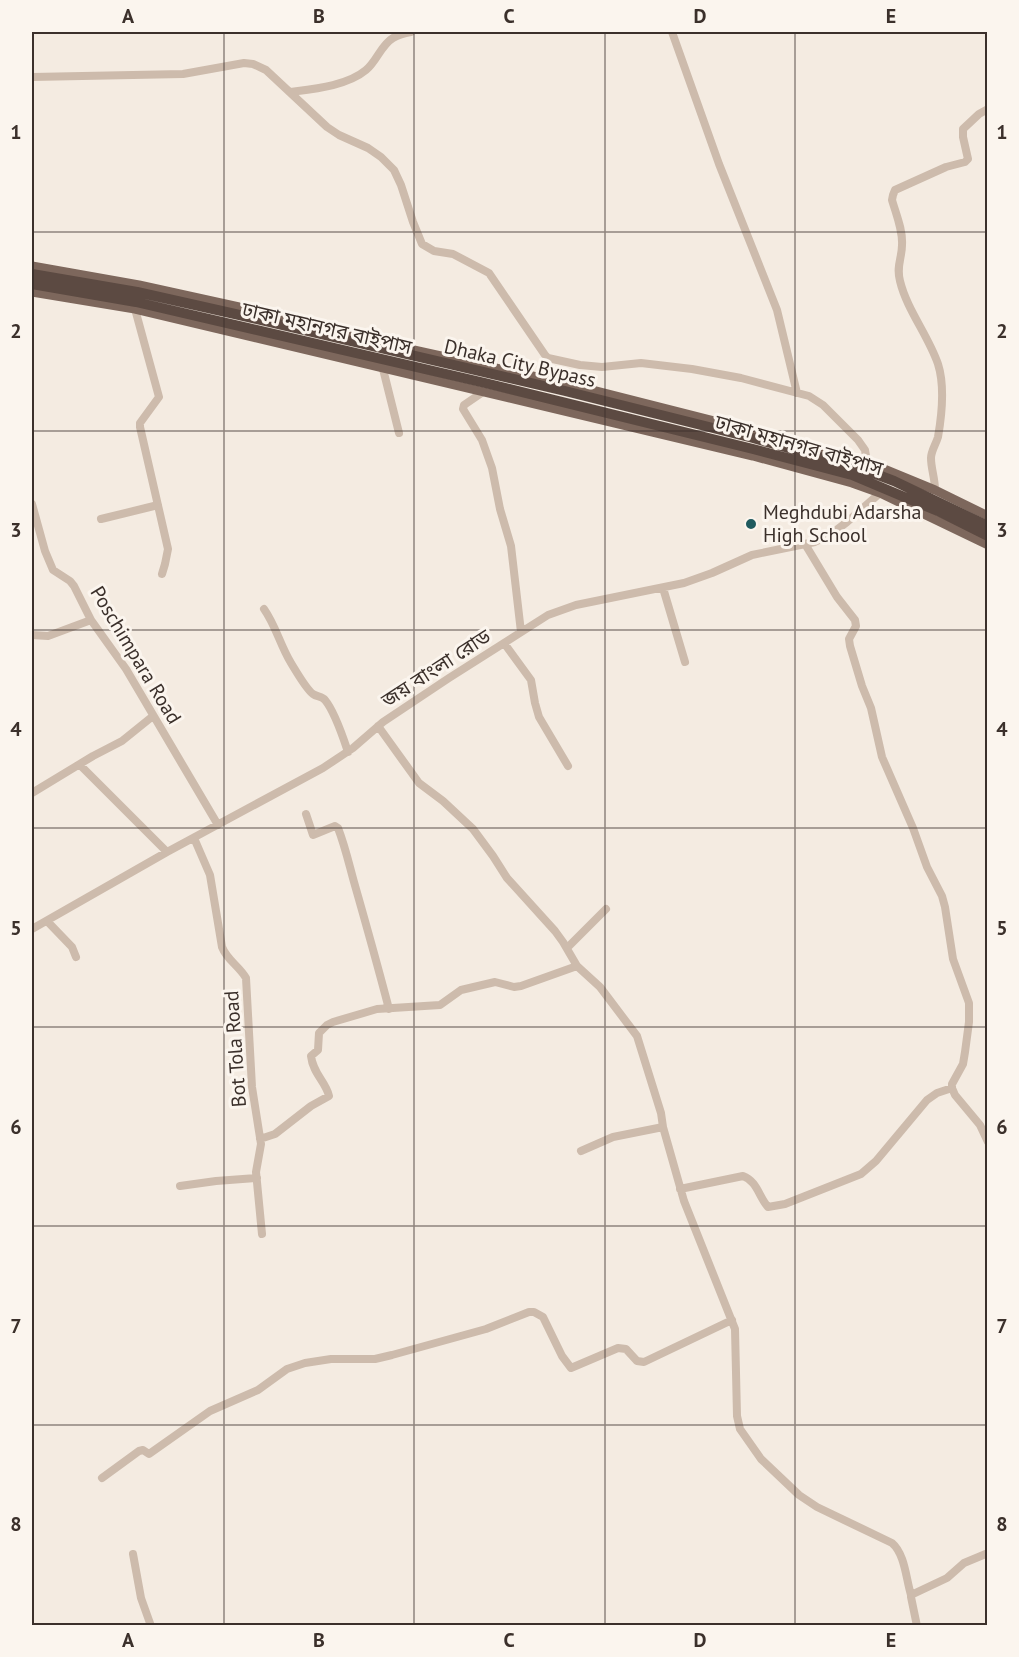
<svg xmlns="http://www.w3.org/2000/svg" width="1019" height="1657" font-family="'PT Sans','Noto Sans Bengali',sans-serif">
<style>
.lines{fill:none;stroke-linecap:round;stroke-linejoin:round}
.minor{stroke:#cdbbac;stroke-width:8}
.major{stroke:#7d675c;stroke-width:9}
.highway{stroke:#5c4a42;stroke-width:10}
.grid{fill:none;stroke:#3b302b;stroke-width:1.5;stroke-opacity:0.55}
.poi-dot{fill:#1f5a5e;stroke:#fbf5ee;stroke-width:2}
.labels{text-anchor:middle;dominant-baseline:central;stroke-width:6;stroke-linejoin:round;paint-order:stroke}
.street-label{font-size:20px;fill:#3b302b;stroke:#fbf5ee}
.poi-label{font-size:20px;fill:#3b302b;stroke:#fbf5ee;text-anchor:start}
.neatline{fill:none;stroke:#3b302b;stroke-width:2}
.grid-label{font-size:20px;text-anchor:middle;font-weight:bold;fill:#3b302b}
</style>
<rect width="100%" height="100%" fill="#f4ebe1"/>
<g class="lines">
<path class="minor" d="M 672,32 L 719,164 L 777,310 L 797,393
M 32,77 L 183,74 L 244,63 L 253,64 L 266,70 L 327,127 L 339,135 L 368,148 L 381,157 L 394,170 L 401,185 L 413,222 L 422,244 L 434,251 L 453,254 L 489,273 L 545,355 L 548,358 L 580,365 L 602,367 L 641,363 L 692,369 L 741,378 L 809,396 L 823,405 L 858,440 L 865,450 L 867,462
M 290,92 C 313,89 347,86 366,70 C 377,61 381,45 393,38 C 398,35 405,33 411,32
M 135,309 L 159,397 L 140,423 L 140,427 L 168,549 L 165,564 L 162,574
M 383,369 L 399,433
M 483,392 L 464,405 L 463,409 L 482,440 L 492,468 L 500,509 L 511,546 L 521,632
M 935,490 C 935,478 931,469 931,458 C 931,451 936,444 938,437 C 942,414 945,386 938,364 C 928,335 907,310 900,281 C 896,266 902,258 902,245 C 903,230 896,214 892,200 L 893,195 L 895,190 L 946,167 L 965,162 L 968,159 L 963,137 L 963,129 L 979,114 L 988,109
M 32,504 L 45,551 L 53,570 L 70,581 L 74,586 L 91,620 L 126,669 L 218,825
M 101,519 L 158,505
M 805,544 L 837,597 L 855,620 L 856,626 L 849,639 L 850,646 L 862,686 L 871,708 L 882,757 L 913,828 L 927,867 L 942,896 L 945,907 L 953,959 L 969,1003 L 969,1022 L 965,1052 L 963,1064 L 952,1084 L 952,1088 L 955,1095 L 980,1125 L 988,1142
M 663,588 L 685,662
M 264,609 C 276,626 280,645 291,663 C 296,671 306,689 313,694 C 317,697 322,696 325,700 C 335,712 343,737 348,752
M 32,635 L 48,636 L 91,620
M 504,643 L 531,680 L 535,703 L 539,717 L 568,766
M 378,726 L 419,783 L 443,801 L 473,829 L 493,856 L 507,878 L 555,931 L 563,942 L 577,966 L 600,987 L 637,1036 L 661,1113 L 663,1127 L 684,1201 L 735,1329 L 737,1416 L 740,1429 L 761,1459 L 799,1495 L 817,1507 L 892,1543 C 905,1554 906,1579 911,1595
M 80,765 L 167,852
M 32,793 L 93,756 L 122,741 L 153,716
M 306,814 L 313,835 L 335,826 L 338,828 C 345,846 349,864 354,882 C 366,924 378,967 389,1009
M 194,838 L 210,875 L 222,947 C 227,960 239,966 246,978 L 252,1087 L 261,1144 L 256,1172 L 262,1234
M 47,921 L 72,947 L 76,957
M 32,929 L 167,852 L 323,768 L 353,748 L 383,722 L 449,678 L 548,615 L 576,605 L 684,583 L 712,573 L 752,555 L 815,542 L 830,535 L 847,522 L 880,493
M 567,948 L 606,909
M 260,1139 L 275,1134 L 311,1106 L 329,1096 C 326,1082 313,1074 311,1056 L 318,1050 L 319,1033 L 327,1025 L 333,1022 L 377,1009 L 440,1005 L 461,990 L 495,982 L 514,987 L 521,986 L 577,966
M 581,1151 L 613,1137 L 663,1127
M 180,1186 L 216,1181 L 257,1178
M 680,1189 L 743,1176 C 757,1181 759,1197 768,1207 L 785,1204 L 861,1174 L 876,1161 L 927,1100 L 937,1093 L 952,1088
M 102,1478 L 139,1451 L 143,1450 L 149,1454 L 210,1411 L 258,1390 L 287,1369 L 305,1363 L 331,1359 L 375,1359 L 392,1355 L 486,1329 L 529,1312 L 534,1312 L 543,1317 L 562,1356 L 571,1368 L 618,1348 L 626,1349 L 637,1361 L 644,1362 L 732,1320
M 133,1554 L 141,1598 L 151,1626
M 917,1626 L 911,1597 L 911,1595 L 947,1578 L 964,1563 L 988,1553"/>
<path class="major" d="M 32,266 L 139,285 L 239,307 L 382,343 L 569,384 L 758,432 L 867,462 L 935,490 L 988,516
M 32,292 L 135,309 L 753,456 L 852,483 L 880,493 L 988,545"/>
<path class="highway" d="M 32,274 L 137,292 L 235,314 L 565,391 L 753,438 L 857,467 L 894,481 L 988,526
M 32,284 L 136,302 L 485,383 L 753,449 L 852,475 L 940,512 L 988,536"/>
</g>
<path class="grid" d="M 224,32 L 224,1626M 414,32 L 414,1626M 605,32 L 605,1626M 795,32 L 795,1626M 32,232 L 988,232M 32,431 L 988,431M 32,630 L 988,630M 32,828 L 988,828M 32,1027 L 988,1027M 32,1226 L 988,1226M 32,1425 L 988,1425"/>
<circle class="poi-dot" cx="751" cy="524" r="6"/>
<g class="labels">
<g class="street-label">
<text transform="translate(327 328) rotate(13)">ঢাকা মহানগর বাইপাস</text>
<text transform="translate(520 363) rotate(13)">Dhaka City Bypass</text>
<text transform="translate(799 445) rotate(16)">ঢাকা মহানগর বাইপাস</text>
<text transform="translate(136 655) rotate(59)">Poschimpara Road</text>
<text transform="translate(436 668) rotate(-33)">জয় বাংলা রোড</text>
<text transform="translate(235 1049) rotate(-94)">Bot Tola Road</text>
</g>
<g class="poi-label">
<text x="763" y="512">Meghdubi Adarsha<tspan x="763" dy="23">High School</tspan></text>
</g>
</g>
<rect width="1019" height="1657" fill="none" stroke="#fbf5ee" stroke-width="66"/>
<rect x="33" y="33" width="953" height="1591" class="neatline"/>
<g class="grid-label">
<text x="128" y="23">A</text>
<text x="319" y="23">B</text>
<text x="509" y="23">C</text>
<text x="700" y="23">D</text>
<text x="891" y="23">E</text>
<text x="16" y="139">1</text>
<text x="1002" y="139">1</text>
<text x="16" y="338">2</text>
<text x="1002" y="338">2</text>
<text x="16" y="537">3</text>
<text x="1002" y="537">3</text>
<text x="16" y="736">4</text>
<text x="1002" y="736">4</text>
<text x="16" y="935">5</text>
<text x="1002" y="935">5</text>
<text x="16" y="1134">6</text>
<text x="1002" y="1134">6</text>
<text x="16" y="1333">7</text>
<text x="1002" y="1333">7</text>
<text x="16" y="1531">8</text>
<text x="1002" y="1531">8</text>
<text x="128" y="1647">A</text>
<text x="319" y="1647">B</text>
<text x="509" y="1647">C</text>
<text x="700" y="1647">D</text>
<text x="891" y="1647">E</text>
</g>
</svg>
